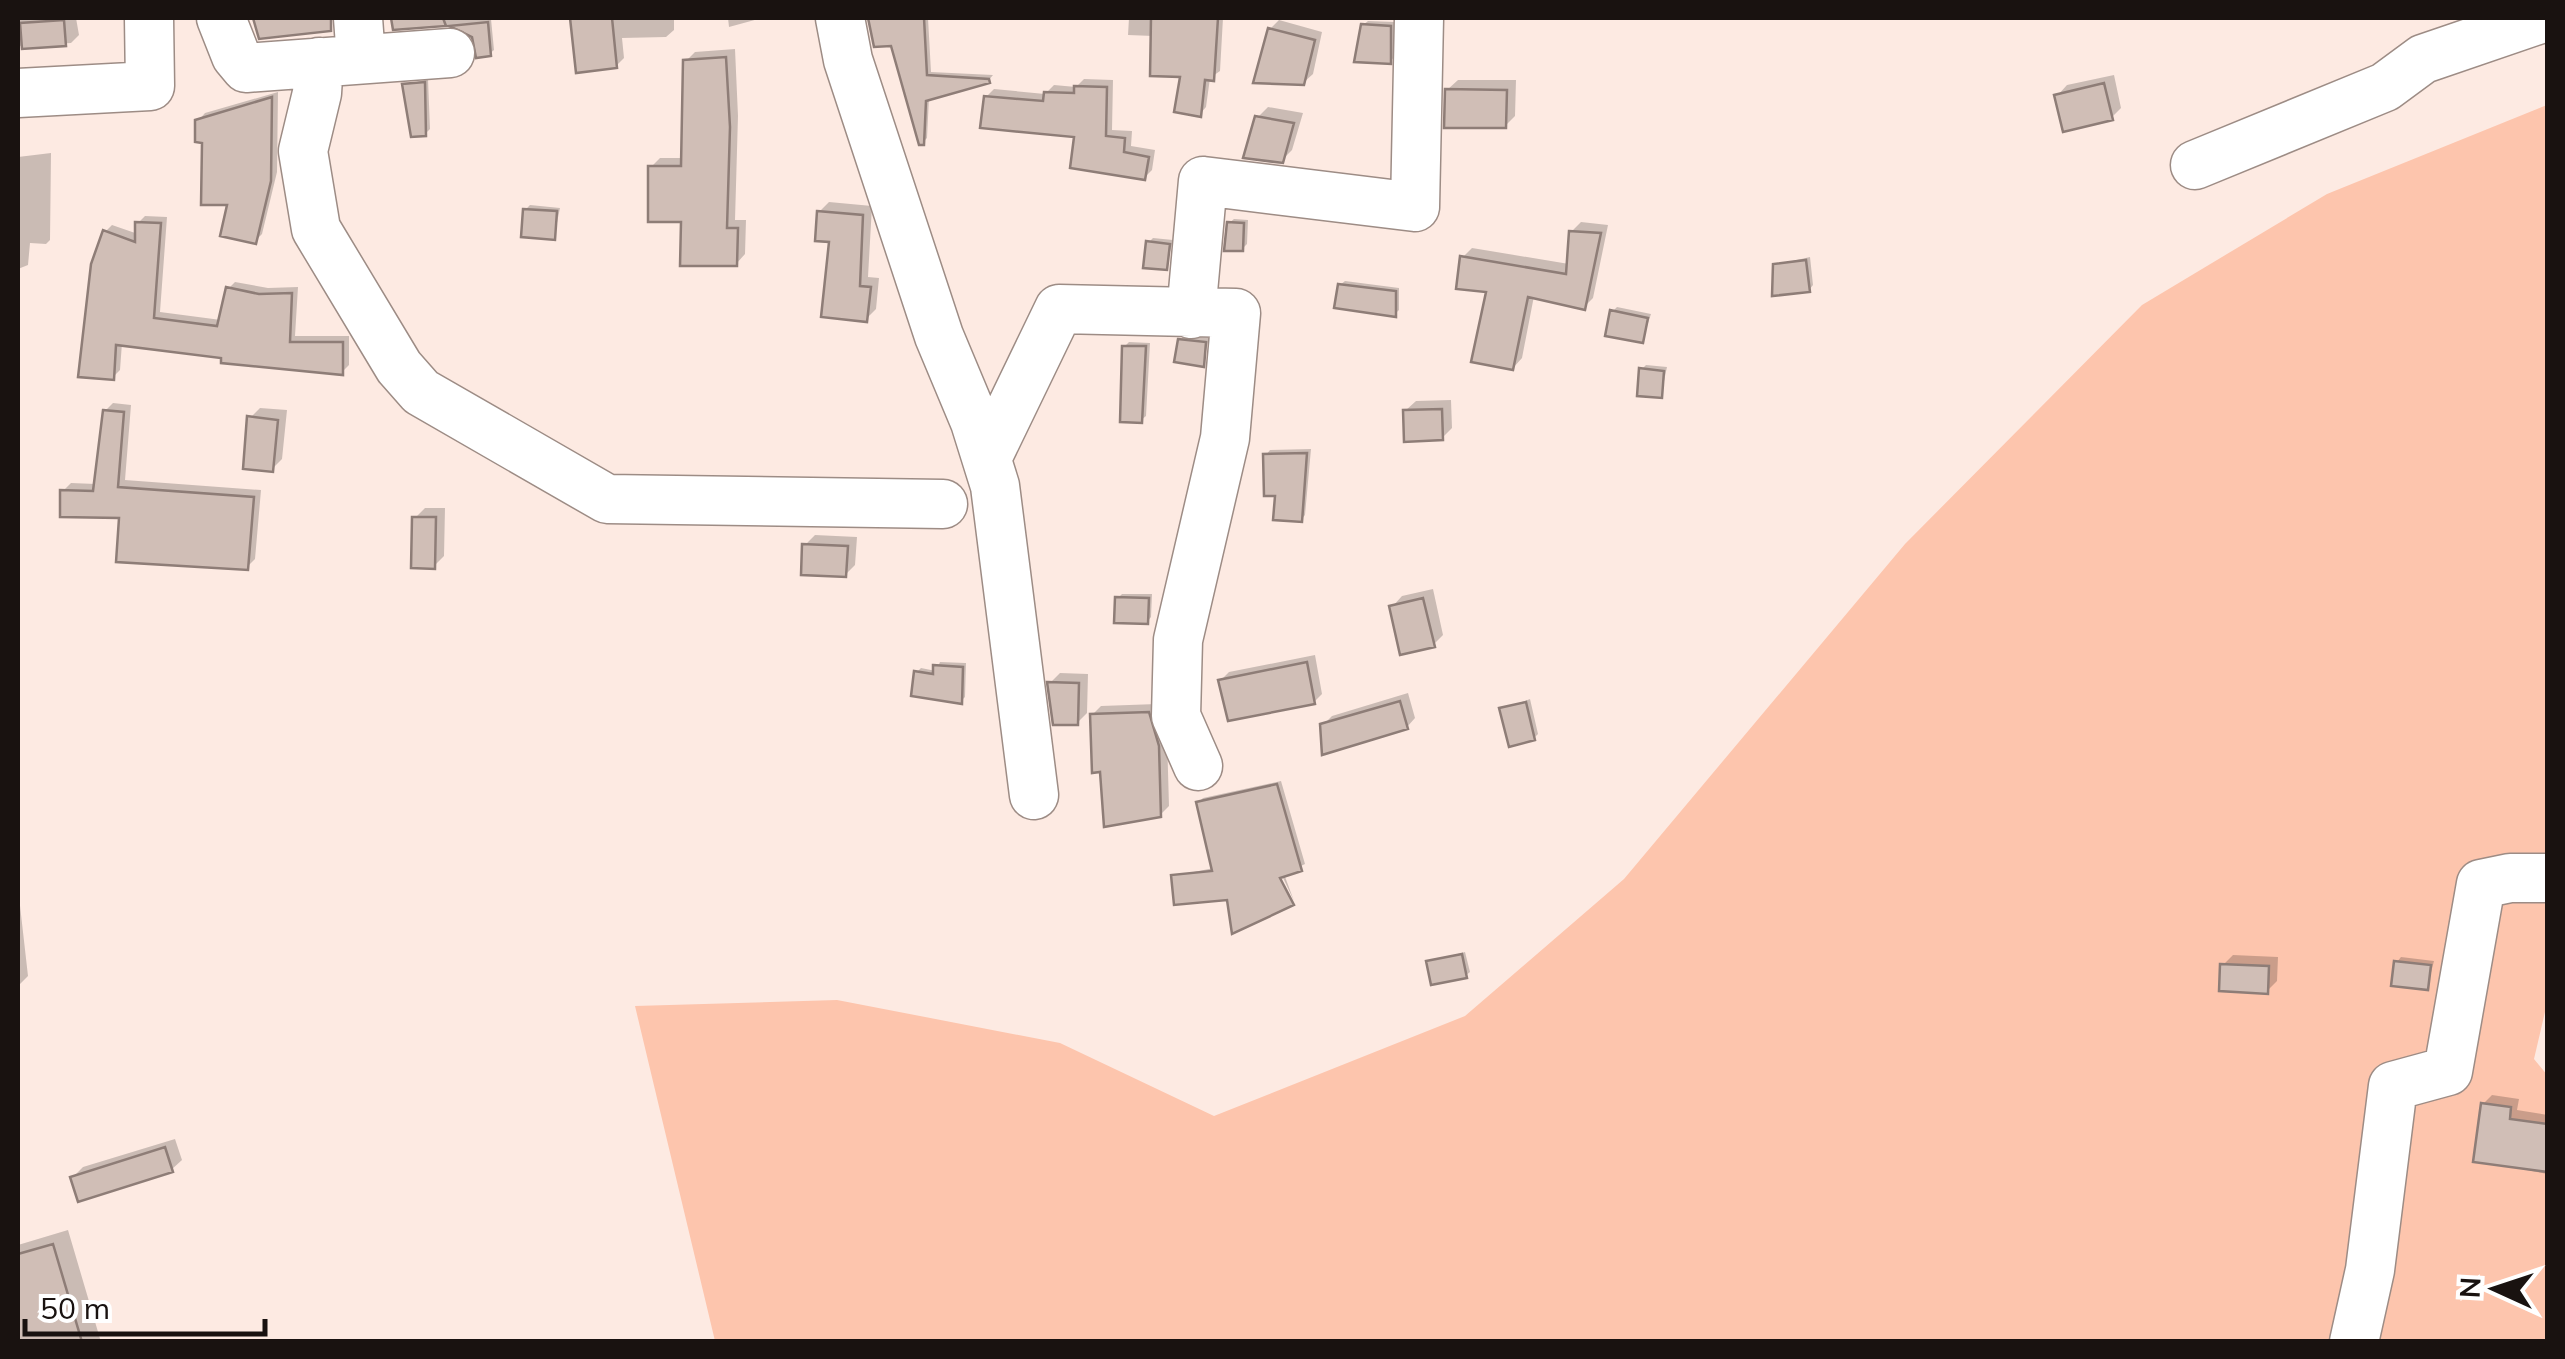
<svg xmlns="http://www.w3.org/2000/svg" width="2565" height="1359" font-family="Mulish,sans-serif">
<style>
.green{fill:#fdc5ad}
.shadow{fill:#0003}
.building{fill:#d0beb6;stroke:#8e7d77;stroke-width:2.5}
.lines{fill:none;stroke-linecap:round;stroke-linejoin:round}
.minor-casing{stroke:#9d8c85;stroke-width:51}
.minor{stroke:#fff;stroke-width:48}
</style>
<rect width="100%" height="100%" fill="#fdeae2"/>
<path class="green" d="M 2547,105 L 2548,999 L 2534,1059 L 2548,1076 L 2547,1341 L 715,1341 L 635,1006 L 837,1000 L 1060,1043 L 1214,1116 L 1465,1016 L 1624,879 L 1905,544 L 2142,305 L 2327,194 Z"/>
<path class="shadow" d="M 18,18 L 76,18 L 79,35 L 71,43 L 18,46 Z
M 422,18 L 491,19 L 494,50 L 489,54 L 462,25 L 399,27 Z
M 572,18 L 674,18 L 674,30 L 666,37 L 622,38 L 624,58 L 616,66 L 578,70 Z
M 728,18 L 762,18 L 729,27 Z
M 872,18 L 928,18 L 931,72 L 993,75 L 988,81 L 929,98 L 927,138 L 923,142 L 893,43 Z
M 1129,18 L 1223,18 L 1220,71 L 1210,78 L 1206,107 L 1200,114 L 1183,74 L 1153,36 L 1128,35 Z
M 1279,20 L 1322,32 L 1313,74 L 1303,83 L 1270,29 Z
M 1368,21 L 1395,22 L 1394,57 L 1390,62 L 1363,25 Z
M 735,49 L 738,116 L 735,220 L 746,220 L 745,254 L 736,264 L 683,220 L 651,167 L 660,158 L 684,158 L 686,61 L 695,52 Z
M 2114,75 L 2121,108 L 2111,118 L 2057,96 L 2067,85 Z
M 428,79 L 430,129 L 425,134 L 405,85 Z
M 1084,79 L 1113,80 L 1112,130 L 1132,131 L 1131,146 L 1155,150 L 1152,170 L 1144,178 L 1077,135 L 986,97 L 994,89 L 1045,94 L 1054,85 L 1076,87 Z
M 1458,80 L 1516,80 L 1515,116 L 1505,126 L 1447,90 Z
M 278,92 L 277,172 L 262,234 L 255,241 L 230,203 L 198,121 L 205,113 Z
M 1268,107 L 1303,113 L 1292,150 L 1282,160 L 1258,117 Z
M 51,153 L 50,240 L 46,244 L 30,243 L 28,265 L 18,269 L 18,157 Z
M 829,202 L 872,206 L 868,277 L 879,278 L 876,309 L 866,319 L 819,212 Z
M 530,205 L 560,208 L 554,237 L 525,210 Z
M 145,216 L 167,217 L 160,312 L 221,320 L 228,289 L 235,282 L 268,288 L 298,287 L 295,336 L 349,336 L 349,365 L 342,372 L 122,343 L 120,370 L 113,377 L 105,232 L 112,225 L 138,234 L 138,223 Z
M 1234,219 L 1248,220 L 1247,244 L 1242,249 L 1229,223 Z
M 1581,222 L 1608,225 L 1593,298 L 1584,307 L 1534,296 L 1522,358 L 1513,368 L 1489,290 L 1462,258 L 1472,248 L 1569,264 L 1571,232 Z
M 1153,238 L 1173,240 L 1166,268 L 1148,243 Z
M 1810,257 L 1813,285 L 1809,290 L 1775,265 Z
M 1345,281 L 1399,288 L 1399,310 L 1395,314 L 1340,285 Z
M 1617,307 L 1651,314 L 1642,341 L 1612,312 Z
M 1184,336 L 1209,338 L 1203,364 L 1180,340 Z
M 1129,342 L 1150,343 L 1146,416 L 1141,420 L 1124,347 Z
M 1646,365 L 1667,367 L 1661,395 L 1642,369 Z
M 1451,400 L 1452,428 L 1442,438 L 1405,411 L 1416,401 Z
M 113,403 L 131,405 L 125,480 L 261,490 L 255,559 L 247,567 L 63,491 L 71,483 L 96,484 L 105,411 Z
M 260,408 L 287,410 L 282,459 L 272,469 L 250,418 Z
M 1311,449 L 1305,515 L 1301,520 L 1277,494 L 1266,455 L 1270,450 Z
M 425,508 L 445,508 L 444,556 L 434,566 L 415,518 Z
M 815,535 L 857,537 L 855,565 L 845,575 L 805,545 Z
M 1433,589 L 1443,635 L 1433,645 L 1392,607 L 1402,596 Z
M 1122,594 L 1152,594 L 1151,617 L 1147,622 L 1118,598 Z
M 1315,655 L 1322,694 L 1314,702 L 1220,681 L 1229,672 Z
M 940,662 L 966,663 L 965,697 L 961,701 L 917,672 L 921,668 L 936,671 Z
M 1060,673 L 1088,674 L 1087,713 L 1077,723 L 1050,683 Z
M 1408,693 L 1415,718 L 1407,727 L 1323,725 L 1332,716 Z
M 1530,699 L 1538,734 L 1534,738 L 1502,709 Z
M 1157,704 L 1167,736 L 1169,806 L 1160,815 L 1103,770 L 1092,715 L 1101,706 Z
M 1281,781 L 1305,864 L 1284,874 L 1294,901 L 1277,865 L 1230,897 L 1173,876 L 1214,868 L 1199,802 L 1203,798 Z
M 18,888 L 28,976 L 18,986 Z
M 1465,952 L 1470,972 L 1465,976 L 1429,962 Z
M 2233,955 L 2278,957 L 2277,981 L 2267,991 L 2223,965 Z
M 2401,957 L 2434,961 L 2427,988 L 2397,962 Z
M 2492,1095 L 2519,1099 L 2517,1110 L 2548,1115 L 2547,1174 L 2476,1160 L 2483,1104 Z
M 175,1139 L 182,1160 L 171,1170 L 73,1177 L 83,1167 Z
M 68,1230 L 101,1342 L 18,1342 L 18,1245 Z"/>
<path class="building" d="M 253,18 L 331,18 L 331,31 L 259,39 Z
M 391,18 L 443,18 L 446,26 L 393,30 Z
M 570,18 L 612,18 L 617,68 L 576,73 Z
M 868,18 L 924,18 L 927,75 L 989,79 L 990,83 L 926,101 L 924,145 L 919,145 L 891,46 L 874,47 Z
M 1151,18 L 1218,18 L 1214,81 L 1205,80 L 1201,117 L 1174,112 L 1180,77 L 1150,76 Z
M 64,20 L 66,46 L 22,49 L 20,23 Z
M 488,22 L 491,56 L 476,58 L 472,37 L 449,26 Z
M 1361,24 L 1391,26 L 1391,64 L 1354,62 Z
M 1268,28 L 1315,40 L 1304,85 L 1253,83 Z
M 726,57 L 730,127 L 727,228 L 738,228 L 737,266 L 680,266 L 681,222 L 648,222 L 648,166 L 681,166 L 683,60 Z
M 425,82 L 426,136 L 411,137 L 402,84 Z
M 2104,83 L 2113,120 L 2063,132 L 2054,95 Z
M 1074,86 L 1107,87 L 1106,136 L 1125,138 L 1124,152 L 1149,157 L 1145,180 L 1070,168 L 1074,137 L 980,128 L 984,96 L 1043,101 L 1044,92 L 1074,93 Z
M 1445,89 L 1507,90 L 1506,128 L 1444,128 Z
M 272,97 L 271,181 L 256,244 L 220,236 L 227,205 L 201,205 L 202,143 L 195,142 L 195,120 Z
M 1255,116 L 1294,123 L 1283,163 L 1243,158 Z
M 523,209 L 557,211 L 555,240 L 521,237 Z
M 817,211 L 863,215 L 860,286 L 871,287 L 867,322 L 821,317 L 829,242 L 815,241 Z
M 135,222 L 161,223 L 154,318 L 217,326 L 226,287 L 259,294 L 292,293 L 290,342 L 343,342 L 343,375 L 221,363 L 221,358 L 116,345 L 114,380 L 78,377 L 91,264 L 103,230 L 135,242 Z
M 1227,222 L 1244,223 L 1243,251 L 1224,251 Z
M 1569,231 L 1601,233 L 1585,310 L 1528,297 L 1513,370 L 1471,362 L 1486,292 L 1456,289 L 1460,256 L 1566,274 Z
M 1146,241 L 1170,244 L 1167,270 L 1143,268 Z
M 1806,260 L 1810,292 L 1772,296 L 1773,264 Z
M 1338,284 L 1396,291 L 1396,317 L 1334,308 Z
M 1610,310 L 1648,318 L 1643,343 L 1605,336 Z
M 1178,339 L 1206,342 L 1204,367 L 1174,362 Z
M 1122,346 L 1146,346 L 1142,423 L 1120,422 Z
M 1639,368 L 1664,371 L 1662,398 L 1637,396 Z
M 1442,409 L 1443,440 L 1404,442 L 1403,410 Z
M 103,410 L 124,412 L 118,487 L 254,497 L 248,570 L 116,562 L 119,518 L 60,517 L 60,490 L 93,491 Z
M 247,416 L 278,420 L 273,472 L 243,469 Z
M 1307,453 L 1302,522 L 1273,520 L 1275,496 L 1264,496 L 1263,454 Z
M 412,517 L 436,517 L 435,569 L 411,568 Z
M 802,544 L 848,546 L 846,577 L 801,575 Z
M 1115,597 L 1149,598 L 1148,624 L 1114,623 Z
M 1423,598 L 1435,647 L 1400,655 L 1389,606 Z
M 1307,662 L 1315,704 L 1228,721 L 1218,680 Z
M 933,665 L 963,667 L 962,704 L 911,696 L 914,671 L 933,674 Z
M 1047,682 L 1079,683 L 1078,725 L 1053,725 Z
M 1400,701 L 1408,729 L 1322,755 L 1320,724 Z
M 1526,702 L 1535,740 L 1509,747 L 1499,708 Z
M 1149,712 L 1159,746 L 1161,817 L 1104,827 L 1100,772 L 1092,773 L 1090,714 Z
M 1277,784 L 1302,871 L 1280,878 L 1294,905 L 1232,934 L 1227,900 L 1174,905 L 1171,875 L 1212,871 L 1196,802 Z
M 1462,954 L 1467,978 L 1431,985 L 1426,961 Z
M 2394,961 L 2431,965 L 2428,990 L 2391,986 Z
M 2220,964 L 2269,966 L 2268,994 L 2219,991 Z
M 2481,1103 L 2511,1107 L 2510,1119 L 2548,1124 L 2548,1172 L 2473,1162 Z
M 165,1147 L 173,1172 L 78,1202 L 70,1177 Z
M 53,1244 L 82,1342 L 18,1342 L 18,1254 Z"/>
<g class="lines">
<defs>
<path id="minor" d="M 221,18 L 236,56 L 246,68 L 450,53
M 358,18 L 361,59
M 840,18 L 848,60 L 939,336 L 975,422 L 995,486 L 1034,795
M 319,62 L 317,93 L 303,151 L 316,229 L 399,367 L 421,392 L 607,499 L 943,504
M 18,93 L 150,86 L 149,18
M 2195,165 L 2385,87 L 2423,59 L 2543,18
M 1191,314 L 1203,181 L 1415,207 L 1419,18
M 987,458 L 1059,309 L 1236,313 L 1225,438 L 1178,640 L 1176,716 L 1198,766
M 2354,1342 L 2370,1270 L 2393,1086 L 2448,1071 L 2481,884 L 2510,878 L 2548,878"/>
</defs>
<use href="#minor" class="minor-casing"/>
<use href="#minor" class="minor"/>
</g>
<rect width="2565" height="1359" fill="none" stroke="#191210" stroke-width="40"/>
<g transform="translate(2495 1289) rotate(273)" stroke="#ffffff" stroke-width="8" paint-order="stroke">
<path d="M0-8L18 38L0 25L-18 38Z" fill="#191210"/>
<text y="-15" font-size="28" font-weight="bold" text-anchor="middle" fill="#191210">N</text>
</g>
<path d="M25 1319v15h240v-15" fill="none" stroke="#191210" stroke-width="5"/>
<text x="40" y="1319" font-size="30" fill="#191210" stroke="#ffffff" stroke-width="8" paint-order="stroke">50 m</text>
</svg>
